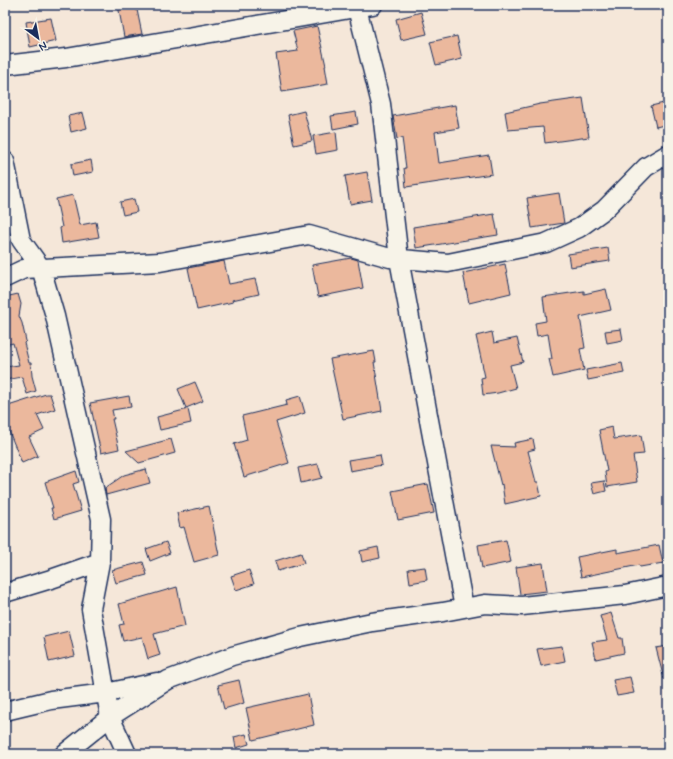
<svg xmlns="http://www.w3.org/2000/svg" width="673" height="759" font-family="Mynerve,sans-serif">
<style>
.building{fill:#ebb89d;stroke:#1b2f5e}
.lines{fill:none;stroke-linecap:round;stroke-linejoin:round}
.minor-casing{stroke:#1b2f5e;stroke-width:21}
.minor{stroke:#f7f3e8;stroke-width:18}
</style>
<rect width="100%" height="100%" fill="#f5e7d9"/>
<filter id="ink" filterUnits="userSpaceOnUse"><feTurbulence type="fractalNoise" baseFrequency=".025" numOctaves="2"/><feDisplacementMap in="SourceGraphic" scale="8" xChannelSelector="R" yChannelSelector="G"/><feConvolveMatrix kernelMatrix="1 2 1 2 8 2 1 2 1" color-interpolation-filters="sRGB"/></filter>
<g filter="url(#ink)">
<path class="building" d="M 118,5 L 136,5 L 142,34 L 124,37 Z
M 421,12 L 427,34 L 401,40 L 396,19 Z
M 51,18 L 56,41 L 30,47 L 26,22 Z
M 317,26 L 326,66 L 325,66 L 328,84 L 282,92 L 276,54 L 298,51 L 293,31 Z
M 457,36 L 462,59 L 436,65 L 430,42 Z
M 583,98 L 589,137 L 545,143 L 543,127 L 508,130 L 505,112 L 540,104 Z
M 668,102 L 668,124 L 656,127 L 651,106 Z
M 455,105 L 459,128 L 435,132 L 439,163 L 489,155 L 492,174 L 406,187 L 404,168 L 406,168 L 402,138 L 397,139 L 393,116 Z
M 304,111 L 312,141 L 294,145 L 288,115 Z
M 356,112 L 358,124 L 333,129 L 331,116 Z
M 83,113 L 87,128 L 71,132 L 68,116 Z
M 336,132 L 338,150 L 316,154 L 313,136 Z
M 91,160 L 93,172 L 73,176 L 71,164 Z
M 367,172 L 372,200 L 350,204 L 345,176 Z
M 559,193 L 564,223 L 532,228 L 527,198 Z
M 73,195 L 80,225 L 96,222 L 99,237 L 62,243 L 60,228 L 62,227 L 56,199 Z
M 134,199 L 137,212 L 123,215 L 120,202 Z
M 494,214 L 498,235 L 416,248 L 413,227 Z
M 608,248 L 610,261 L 570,267 L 568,254 Z
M 351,258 L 358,260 L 363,288 L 318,297 L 312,265 Z
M 224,261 L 229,284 L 255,279 L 259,294 L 232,300 L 233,302 L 197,310 L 188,268 Z
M 505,264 L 511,293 L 469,303 L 463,273 Z
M 606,289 L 611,310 L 580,317 L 585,348 L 580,349 L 584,370 L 553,377 L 549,359 L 552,359 L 548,334 L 537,336 L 535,323 L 546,321 L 543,297 L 584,291 L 584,294 Z
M 18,294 L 21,304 L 19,316 L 22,323 L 26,341 L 24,343 L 29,363 L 31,363 L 32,376 L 36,391 L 27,394 L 22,377 L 5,380 L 5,367 L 19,365 L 13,343 L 5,345 L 5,297 Z
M 621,329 L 623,340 L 607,343 L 605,331 Z
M 492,332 L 494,343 L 517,338 L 523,362 L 510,365 L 516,388 L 498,393 L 483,395 L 481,378 L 485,377 L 476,336 Z
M 374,351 L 376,362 L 374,362 L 382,411 L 343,419 L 330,359 Z
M 622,363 L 624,373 L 588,380 L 586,370 Z
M 195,382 L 203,401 L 186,408 L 178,389 Z
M 46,394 L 50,394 L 55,409 L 37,415 L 44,430 L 29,437 L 38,456 L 22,463 L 8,429 L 10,428 L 5,411 L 5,407 Z
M 129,396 L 131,407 L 112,410 L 114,419 L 112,419 L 119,449 L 101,453 L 90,403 Z
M 300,396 L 305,413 L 276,422 L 289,463 L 244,477 L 234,444 L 247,440 L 242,416 L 287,405 L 286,400 Z
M 188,409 L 191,423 L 160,430 L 157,417 Z
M 612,427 L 614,439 L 641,435 L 644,454 L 633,455 L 637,482 L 607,487 L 605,472 L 607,471 L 599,430 Z
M 171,439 L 175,453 L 139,463 L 126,451 Z
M 533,439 L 535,449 L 528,451 L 536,482 L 538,482 L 541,496 L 505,504 L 502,484 L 501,485 L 491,446 L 515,447 L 514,443 Z
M 380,455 L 382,465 L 350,471 L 348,460 Z
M 318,464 L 322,478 L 301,483 L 298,468 Z
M 146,469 L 150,483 L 106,495 L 105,488 L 124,475 Z
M 76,471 L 79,482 L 73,484 L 81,511 L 54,519 L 51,508 L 53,508 L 45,482 Z
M 604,481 L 606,491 L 594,494 L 591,483 Z
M 428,484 L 434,513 L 398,520 L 392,491 Z
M 209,506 L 219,555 L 194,562 L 184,527 L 180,528 L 177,513 Z
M 506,540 L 511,562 L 482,568 L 478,545 Z
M 166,542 L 170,553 L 150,561 L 146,549 Z
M 659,545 L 663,563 L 640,567 L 639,565 L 581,577 L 577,557 L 617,549 L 617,553 Z
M 378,547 L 380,558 L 362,562 L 360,551 Z
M 301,553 L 304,563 L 278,571 L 275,561 Z
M 143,562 L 147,575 L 116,583 L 112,570 Z
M 543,563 L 547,591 L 520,594 L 516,567 Z
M 425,567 L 427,580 L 410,583 L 408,569 Z
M 249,570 L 254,584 L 236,590 L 231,576 Z
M 177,587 L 185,626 L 154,634 L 160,655 L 148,659 L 142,637 L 123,641 L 119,625 L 124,624 L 119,604 Z
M 611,613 L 619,638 L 622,638 L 624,653 L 596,659 L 592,642 L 607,640 L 600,616 Z
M 69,631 L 75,656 L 49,662 L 44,637 Z
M 562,646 L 565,661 L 541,666 L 537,649 Z
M 668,646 L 668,679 L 664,679 L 656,648 Z
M 630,677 L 634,693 L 617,696 L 613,680 Z
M 239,680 L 244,703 L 224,709 L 218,685 Z
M 308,694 L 314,725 L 253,740 L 246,708 Z
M 246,734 L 249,744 L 236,748 L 234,737 Z"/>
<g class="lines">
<defs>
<path id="minor" d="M 357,8 L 381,104 L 399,259 L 464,608
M 5,65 L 66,58 L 373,5
M 5,161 L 21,240 L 41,268 L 55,316 L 101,519 L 100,562 L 91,609 L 110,717 L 127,754
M 5,278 L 24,269 L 160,262 L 309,235 L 390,258 L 448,263 L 546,243 L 579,228 L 604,210 L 646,167 L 668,154
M 5,593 L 51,579 L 100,562
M 5,711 L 51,700 L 106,693 L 157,682
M 64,754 L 110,717 L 168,680 L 232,656 L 300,637 L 372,622 L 443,612 L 485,604 L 522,606 L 625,595 L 668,586"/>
</defs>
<use href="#minor" class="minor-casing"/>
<use href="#minor" class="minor"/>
</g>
</g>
<rect width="673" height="759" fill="none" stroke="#f7f3e8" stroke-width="20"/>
<rect x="10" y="10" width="653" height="739" fill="none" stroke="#1b2f5e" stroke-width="1.5" filter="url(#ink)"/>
<g transform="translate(38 38) rotate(148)" stroke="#f7f3e8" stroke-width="3" paint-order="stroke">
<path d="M0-3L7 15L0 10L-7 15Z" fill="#1b2f5e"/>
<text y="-6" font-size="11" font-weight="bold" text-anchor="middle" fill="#1b2f5e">N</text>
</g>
</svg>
